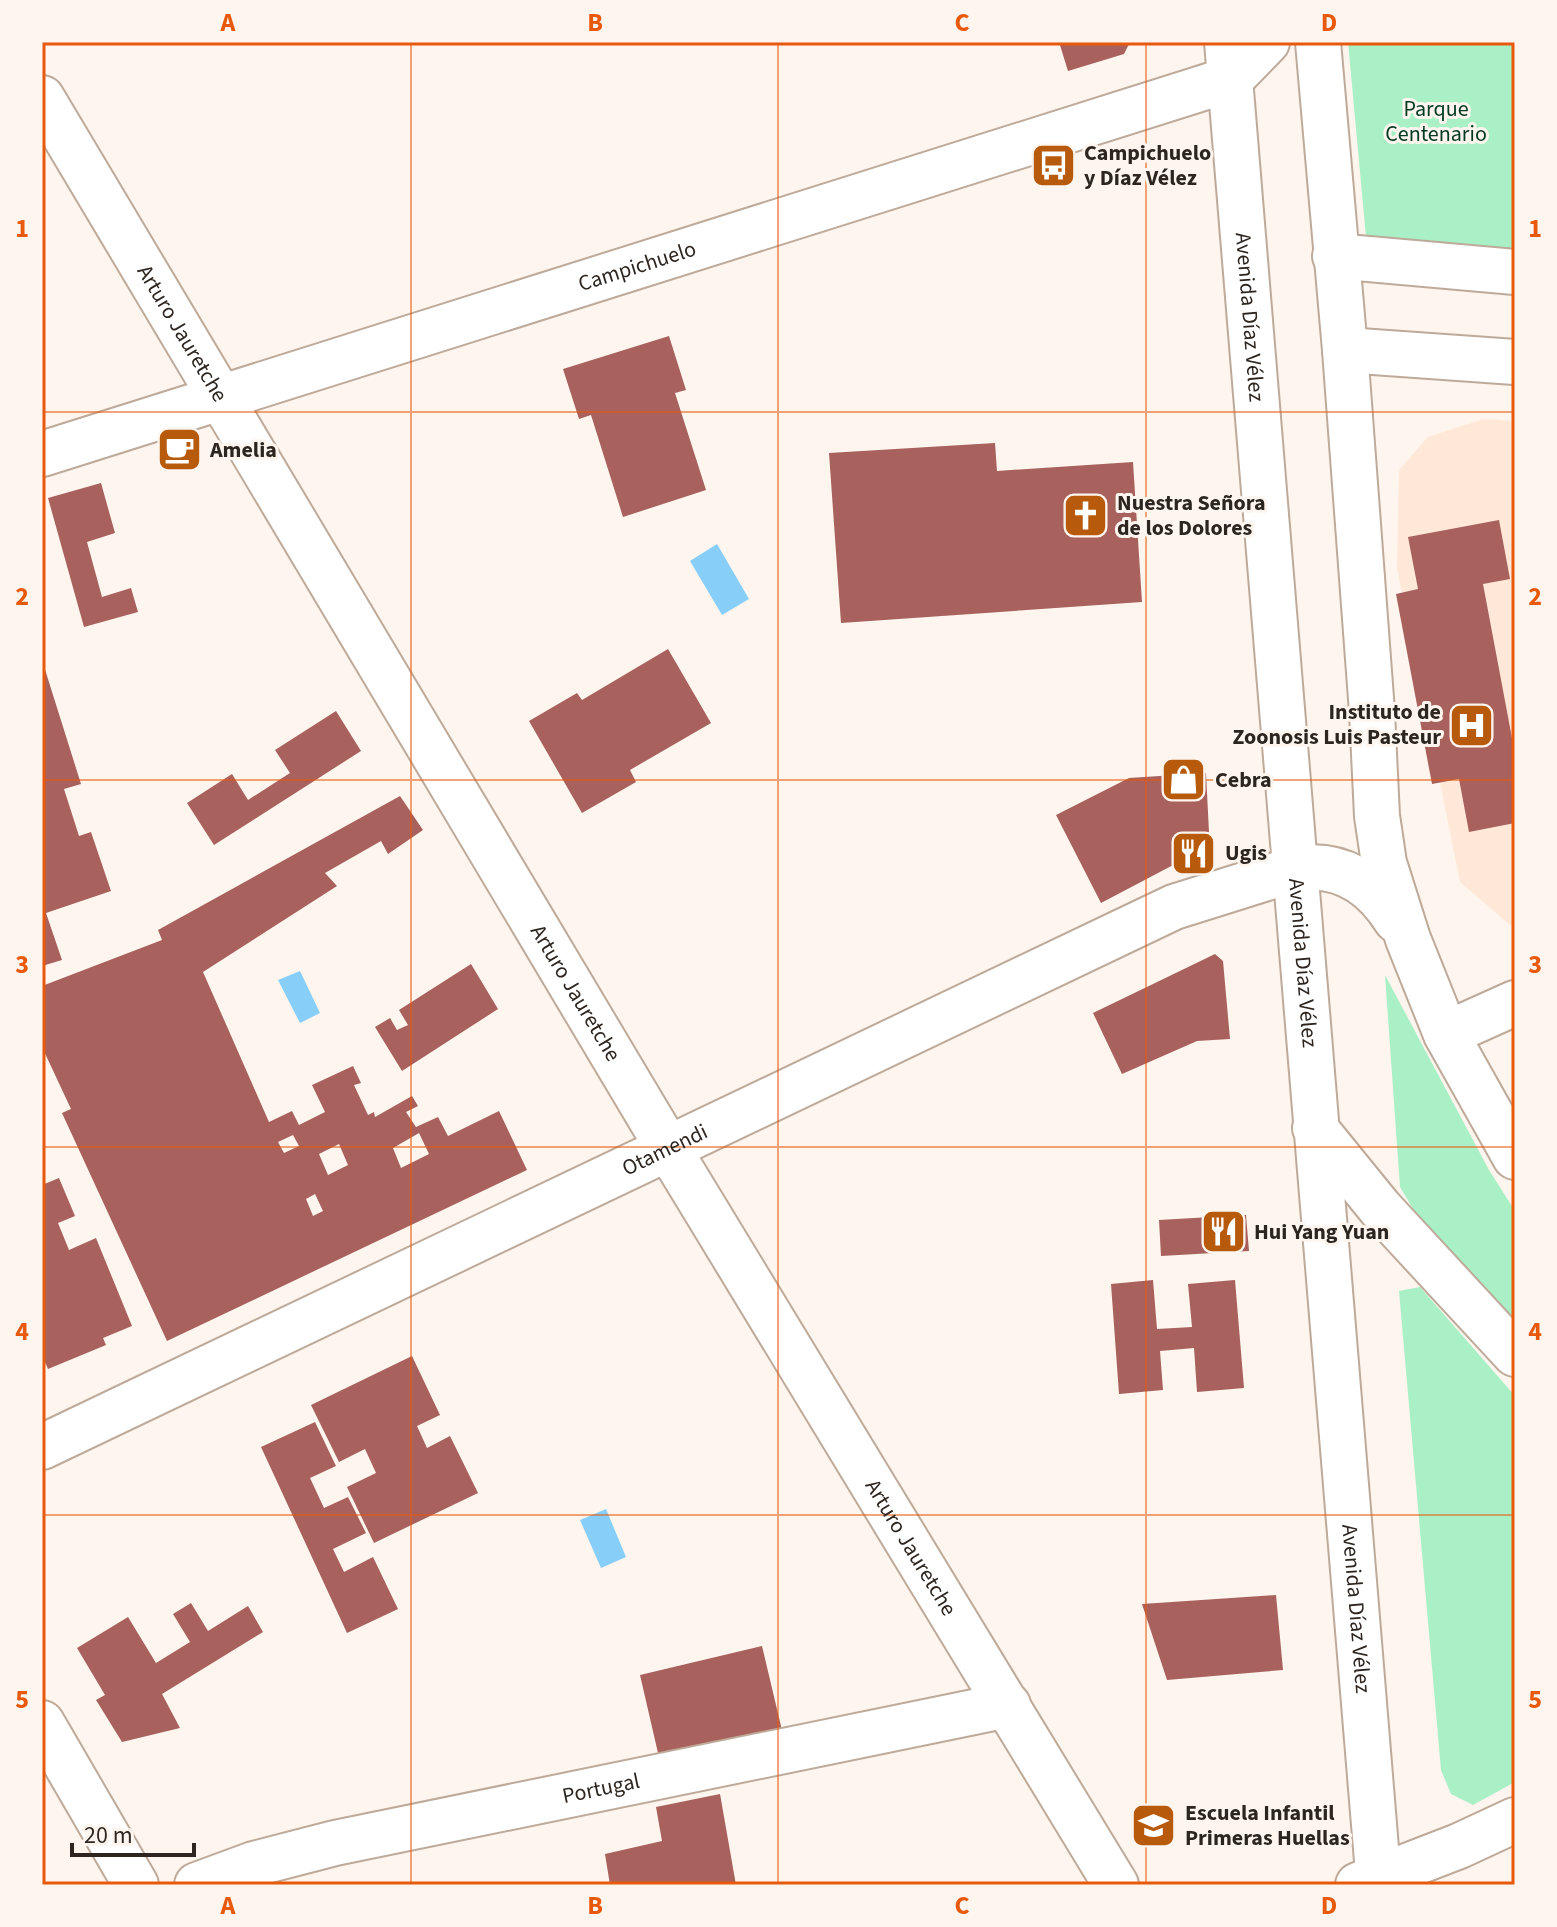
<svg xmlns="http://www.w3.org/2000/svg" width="1557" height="1927" font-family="'Source Sans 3',sans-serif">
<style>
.built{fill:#ffe8d7}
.green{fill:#aaf0c6}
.water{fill:#87cff9}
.building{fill:#a8615c;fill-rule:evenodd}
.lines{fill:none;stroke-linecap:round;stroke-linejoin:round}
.minor-casing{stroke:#beaa9a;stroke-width:48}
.major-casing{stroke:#beaa9a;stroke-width:48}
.minor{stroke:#fff;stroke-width:44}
.major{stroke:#fff;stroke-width:44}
.grid{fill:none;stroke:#e8590c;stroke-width:2;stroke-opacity:0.55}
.labels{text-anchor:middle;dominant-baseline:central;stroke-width:6;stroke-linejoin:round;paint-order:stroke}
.park-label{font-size:22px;fill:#003b20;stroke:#fdf5ee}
.poi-label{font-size:22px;font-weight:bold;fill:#2d251f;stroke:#fdf5ee;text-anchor:start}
.street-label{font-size:22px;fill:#2d251f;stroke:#fdf5ee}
.neatline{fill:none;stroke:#e8590c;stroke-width:3}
.grid-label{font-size:26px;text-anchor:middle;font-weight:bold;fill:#e8590c}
</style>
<rect width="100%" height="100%" fill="#fdf5ee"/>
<path class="built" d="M 1483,419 L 1515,421 L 1515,925 L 1510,925 L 1460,882 L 1397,568 L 1399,470 L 1428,437 Z"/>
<path class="green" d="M 1348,42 L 1515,42 L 1515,256 L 1367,248 Z
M 1385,975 L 1489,1170 L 1515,1211 L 1515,1329 L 1427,1232 L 1400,1187 Z
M 1420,1287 L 1515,1396 L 1515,1782 L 1473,1805 L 1451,1794 L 1441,1770 L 1399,1291 Z"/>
<path class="water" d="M 717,544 L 749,599 L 722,615 L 690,561 Z
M 300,971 L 320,1013 L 300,1023 L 278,980 Z
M 606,1509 L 626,1557 L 601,1568 L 580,1520 Z"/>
<path class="building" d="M 1059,42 L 1130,42 L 1124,54 L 1068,71 Z
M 669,336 L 686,390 L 675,393 L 706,490 L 623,517 L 591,415 L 579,419 L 563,369 Z
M 995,443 L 997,471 L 1133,462 L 1142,602 L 841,623 L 829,453 Z
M 101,483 L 115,533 L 87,542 L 102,597 L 131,588 L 138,612 L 84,627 L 48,498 Z
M 1499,520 L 1510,579 L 1483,584 L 1515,754 L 1515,823 L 1469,832 L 1459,779 L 1432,784 L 1396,594 L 1418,589 L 1408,537 Z
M 668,649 L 711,723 L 630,770 L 636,782 L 582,813 L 529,721 L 577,693 L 582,700 Z
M 42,660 L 81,784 L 64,789 L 79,836 L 91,832 L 111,891 L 46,913 L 62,960 L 42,966 Z
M 336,711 L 361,751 L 214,845 L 187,803 L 232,774 L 248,800 L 290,773 L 275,750 Z
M 1206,773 L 1209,832 L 1196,853 L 1101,903 L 1056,815 L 1129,778 Z
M 400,796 L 423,830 L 388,854 L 381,841 L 325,873 L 337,886 L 203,972 L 269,1122 L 292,1111 L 299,1125 L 325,1112 L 312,1085 L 353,1066 L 361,1083 L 354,1085 L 368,1115 L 374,1112 L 375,1117 L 412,1096 L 418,1106 L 406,1112 L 416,1127 L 438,1117 L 448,1136 L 499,1111 L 527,1170 L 167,1341 L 62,1113 L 71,1109 L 42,1047 L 42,986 L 162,940 L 158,930 ZM 419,1133 L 429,1154 L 401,1168 L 393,1148 ZM 293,1135 L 299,1146 L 284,1153 L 278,1142 ZM 339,1144 L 348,1165 L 328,1175 L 319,1154 ZM 315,1194 L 323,1211 L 313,1216 L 306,1199 Z
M 1215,954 L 1223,961 L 1230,1039 L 1197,1041 L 1122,1074 L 1093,1013 Z
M 471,964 L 498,1009 L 402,1071 L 375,1027 L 390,1018 L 397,1030 L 408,1025 L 399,1010 Z
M 59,1178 L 75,1216 L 58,1223 L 69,1250 L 96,1238 L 132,1326 L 103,1338 L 106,1345 L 48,1369 L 42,1355 L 42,1185 Z
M 1246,1215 L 1249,1251 L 1161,1256 L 1159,1220 Z
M 1153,1280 L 1157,1329 L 1192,1327 L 1188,1284 L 1235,1280 L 1244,1388 L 1197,1392 L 1194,1348 L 1160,1351 L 1163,1390 L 1119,1394 L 1111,1284 Z
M 412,1356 L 440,1415 L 417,1426 L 427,1448 L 450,1436 L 478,1493 L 374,1543 L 347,1487 L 376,1473 L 365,1449 L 339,1462 L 311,1405 Z
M 315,1422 L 336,1466 L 310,1478 L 324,1508 L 348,1497 L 366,1533 L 333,1549 L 344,1572 L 373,1557 L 398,1609 L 347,1633 L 261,1447 Z
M 1276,1595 L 1283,1670 L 1167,1680 L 1142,1604 Z
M 191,1603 L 208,1631 L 248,1606 L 263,1632 L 162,1694 L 180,1728 L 122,1742 L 96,1700 L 105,1695 L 77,1648 L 128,1617 L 156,1663 L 190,1642 L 173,1614 Z
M 762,1646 L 785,1743 L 661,1766 L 640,1675 Z
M 720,1794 L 736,1885 L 610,1885 L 605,1854 L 662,1841 L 656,1807 Z"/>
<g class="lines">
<defs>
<g id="minor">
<path id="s1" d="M 42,98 L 668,1148 L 1116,1885"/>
<path d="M 1335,256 L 1515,272"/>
<path d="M 1345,350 L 1515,362"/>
<path id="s2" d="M 42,454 L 1231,79"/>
<path d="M 1446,1034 L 1515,1003"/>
<path id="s3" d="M 42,1447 L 1174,907 L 1295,869"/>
<path d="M 42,1723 L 136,1885"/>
<path id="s4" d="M 197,1885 L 254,1864 L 335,1843 L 1008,1705"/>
<path d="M 1358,1885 L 1459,1846 L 1515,1820"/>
</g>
<g id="major">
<path id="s5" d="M 1227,42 L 1379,1885"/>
<path d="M 1318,42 L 1345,350 L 1372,712 L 1377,816 L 1384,863 L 1408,939 L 1446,1034 L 1515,1157"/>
<path d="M 1231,79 L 1267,42"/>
<path d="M 1295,869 C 1340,861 1373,883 1396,920"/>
<path d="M 1315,1128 L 1380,1208 L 1515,1354"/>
</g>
</defs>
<use href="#minor" class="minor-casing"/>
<use href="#major" class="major-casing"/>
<use href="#minor" class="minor"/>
<use href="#major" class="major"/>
</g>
<path class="grid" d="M 411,42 L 411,1885M 778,42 L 778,1885M 1146,42 L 1146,1885M 42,412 L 1515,412M 42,780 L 1515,780M 42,1147 L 1515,1147M 42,1515 L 1515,1515"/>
<defs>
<symbol id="bus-square" viewBox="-11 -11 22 22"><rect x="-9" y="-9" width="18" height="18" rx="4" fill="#b85a0c" stroke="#fdf5ee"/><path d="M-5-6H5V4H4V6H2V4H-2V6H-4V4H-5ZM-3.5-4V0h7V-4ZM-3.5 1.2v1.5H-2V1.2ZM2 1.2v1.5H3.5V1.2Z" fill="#fff"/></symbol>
<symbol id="cafe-square" viewBox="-11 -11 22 22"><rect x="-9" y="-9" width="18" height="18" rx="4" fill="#b85a0c" stroke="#fdf5ee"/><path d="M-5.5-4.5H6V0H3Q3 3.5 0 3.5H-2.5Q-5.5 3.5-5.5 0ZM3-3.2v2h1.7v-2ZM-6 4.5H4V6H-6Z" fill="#fff"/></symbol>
<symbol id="church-square" viewBox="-11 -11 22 22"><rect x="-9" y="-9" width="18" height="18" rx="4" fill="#b85a0c" stroke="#fdf5ee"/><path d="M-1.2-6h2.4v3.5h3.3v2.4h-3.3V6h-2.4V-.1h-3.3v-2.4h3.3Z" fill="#fff"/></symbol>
<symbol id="hospital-square" viewBox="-11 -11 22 22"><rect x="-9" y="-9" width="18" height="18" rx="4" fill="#b85a0c" stroke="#fdf5ee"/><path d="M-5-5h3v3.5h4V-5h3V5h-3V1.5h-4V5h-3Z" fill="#fff"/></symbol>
<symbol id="shop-square" viewBox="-11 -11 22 22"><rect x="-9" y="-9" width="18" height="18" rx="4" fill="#b85a0c" stroke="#fdf5ee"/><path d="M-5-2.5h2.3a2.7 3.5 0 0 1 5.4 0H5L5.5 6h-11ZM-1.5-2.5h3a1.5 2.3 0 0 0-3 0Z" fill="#fff"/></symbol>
<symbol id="restaurant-square" viewBox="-11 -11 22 22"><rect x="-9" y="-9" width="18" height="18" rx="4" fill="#b85a0c" stroke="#fdf5ee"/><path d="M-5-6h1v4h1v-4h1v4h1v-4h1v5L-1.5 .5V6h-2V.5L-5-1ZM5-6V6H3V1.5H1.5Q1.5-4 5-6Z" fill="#fff"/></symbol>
<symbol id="school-square" viewBox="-11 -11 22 22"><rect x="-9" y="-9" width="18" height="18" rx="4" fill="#b85a0c" stroke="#fdf5ee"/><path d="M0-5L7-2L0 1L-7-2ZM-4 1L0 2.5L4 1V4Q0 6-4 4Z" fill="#fff"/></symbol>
</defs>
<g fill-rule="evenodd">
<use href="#bus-square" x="1028" y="140" width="51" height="51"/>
<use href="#cafe-square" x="154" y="424" width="51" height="51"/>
<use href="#church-square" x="1060" y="490" width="51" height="51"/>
<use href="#hospital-square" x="1446" y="700" width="51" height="51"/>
<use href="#shop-square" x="1158" y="754" width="51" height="51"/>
<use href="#restaurant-square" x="1168" y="828" width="51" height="51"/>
<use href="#restaurant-square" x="1198" y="1206" width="51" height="51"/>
<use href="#school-square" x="1128" y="1800" width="51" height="51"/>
</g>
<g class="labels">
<g class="park-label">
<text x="1436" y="109">Parque<tspan x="1436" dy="25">Centenario</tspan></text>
</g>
<g class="poi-label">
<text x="1084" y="153">Campichuelo<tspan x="1084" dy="25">y Díaz Vélez</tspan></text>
<text x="210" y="450">Amelia</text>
<text x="1117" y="503">Nuestra Señora<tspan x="1117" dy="25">de los Dolores</tspan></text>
<text x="1441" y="712" text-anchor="end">Instituto de<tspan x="1441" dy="25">Zoonosis Luis Pasteur</tspan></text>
<text x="1215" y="780">Cebra</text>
<text x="1225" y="853">Ugis</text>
<text x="1254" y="1232">Hui Yang Yuan</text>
<text x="1185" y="1813">Escuela Infantil<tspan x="1185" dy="25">Primeras Huellas</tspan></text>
</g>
<g class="street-label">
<text stroke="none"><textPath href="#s2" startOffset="624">Campichuelo</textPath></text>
<text stroke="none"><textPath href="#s5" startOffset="276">Avenida Díaz Vélez</textPath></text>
<text stroke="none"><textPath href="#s1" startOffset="274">Arturo Jauretche</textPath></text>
<text stroke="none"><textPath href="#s5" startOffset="924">Avenida Díaz Vélez</textPath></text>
<text stroke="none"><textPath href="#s1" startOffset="1042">Arturo Jauretche</textPath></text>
<text stroke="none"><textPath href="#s3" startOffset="690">Otamendi</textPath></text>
<text stroke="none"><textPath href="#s1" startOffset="1690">Arturo Jauretche</textPath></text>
<text stroke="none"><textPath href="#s5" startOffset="1572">Avenida Díaz Vélez</textPath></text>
<text stroke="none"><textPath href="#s4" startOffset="416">Portugal</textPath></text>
</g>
</g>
<rect width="1557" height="1927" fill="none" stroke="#fdf5ee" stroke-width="88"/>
<path d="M72 1843v12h122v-12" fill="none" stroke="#2d251f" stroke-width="4"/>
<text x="84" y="1843" font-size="24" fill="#2d251f" stroke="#fdf5ee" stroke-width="6" paint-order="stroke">20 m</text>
<rect x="44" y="44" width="1469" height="1839" class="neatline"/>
<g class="grid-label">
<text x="228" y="31">A</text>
<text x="595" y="31">B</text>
<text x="962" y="31">C</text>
<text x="1329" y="31">D</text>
<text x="22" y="237">1</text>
<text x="1535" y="237">1</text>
<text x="22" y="605">2</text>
<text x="1535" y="605">2</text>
<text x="22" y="973">3</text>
<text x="1535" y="973">3</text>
<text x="22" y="1340">4</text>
<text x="1535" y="1340">4</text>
<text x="22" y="1708">5</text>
<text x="1535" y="1708">5</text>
<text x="228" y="1914">A</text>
<text x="595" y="1914">B</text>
<text x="962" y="1914">C</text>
<text x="1329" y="1914">D</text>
</g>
</svg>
